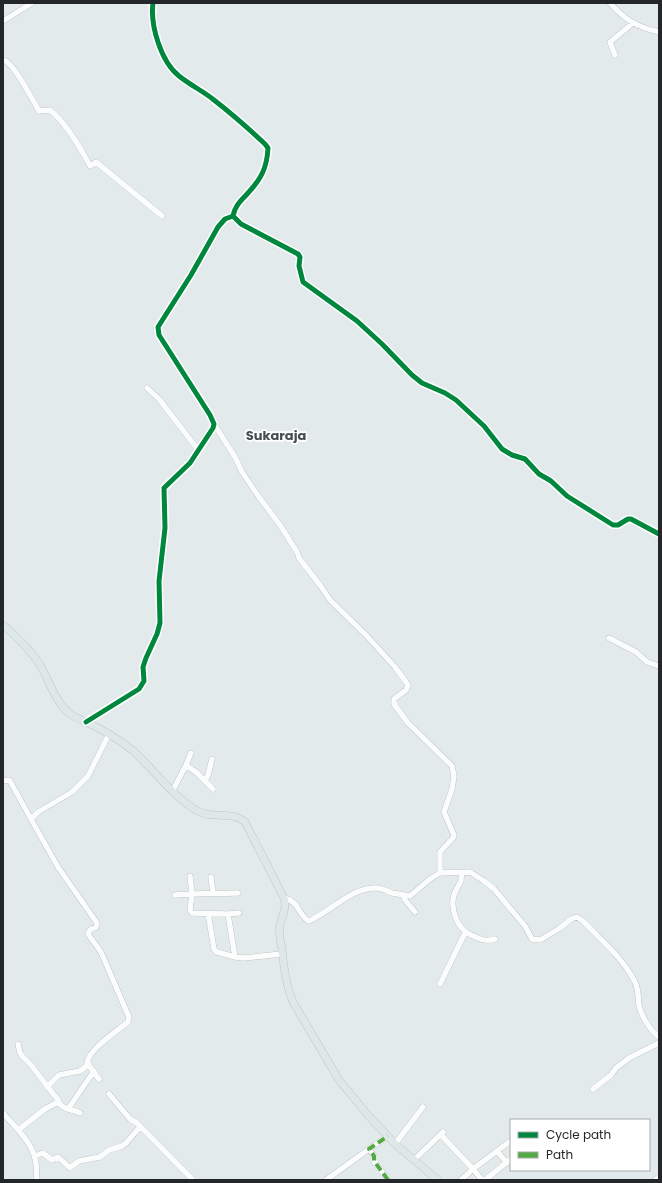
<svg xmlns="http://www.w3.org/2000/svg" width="662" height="1183" font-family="Poppins,sans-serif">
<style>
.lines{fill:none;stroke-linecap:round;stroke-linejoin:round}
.minor-casing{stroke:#a7acae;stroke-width:6}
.major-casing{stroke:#c0c4c5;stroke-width:8}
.minor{stroke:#fbfcfc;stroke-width:5.5}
.major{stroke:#dee8e9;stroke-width:7}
.quiet{stroke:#53aa44;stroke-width:4;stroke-dasharray:8 4;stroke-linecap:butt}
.cycleway-casing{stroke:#fff;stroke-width:8}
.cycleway{stroke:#00873e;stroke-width:5}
.labels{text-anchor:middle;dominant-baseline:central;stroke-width:3.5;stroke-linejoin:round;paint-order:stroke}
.quarter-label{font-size:13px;font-weight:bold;fill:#444e52;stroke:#fff}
</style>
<rect width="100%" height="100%" fill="#e3eaec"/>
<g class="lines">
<defs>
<path id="minor" d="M 153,3 C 150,25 161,62 179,76 C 190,85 203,91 214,100 C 232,114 249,129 265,144 L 268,148 C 267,168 261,179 248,193 C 241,201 235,205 233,216 L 241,224 L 298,254 L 300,257 L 299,266 L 303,282 L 357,321 L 382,344 L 412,375 L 422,383 L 445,393 L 456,400 L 484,426 L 502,449 L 512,455 L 525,459 L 539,474 L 551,481 L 567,496 L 613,525 L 618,525 L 628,519 L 631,519 L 659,534
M 610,3 C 625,20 637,27 659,32
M 3,21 L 32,3
M 615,55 L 610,42 L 633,23
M 3,60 C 13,61 33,101 39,111 L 50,110 C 66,123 80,147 90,166 L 96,162 L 162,216
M 147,388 L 159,399 L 199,451
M 214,424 L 235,457 L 242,472 L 259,497 L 280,525 L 297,552 L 299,558 L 320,585 L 330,600 L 366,635 L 395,667 L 406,682 L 408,685 L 406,690 L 394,699 L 394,704 L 408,723 L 452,766 L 454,776 L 452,789 L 444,812 L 454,835 L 453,838 L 440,852 L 440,873
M 609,638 L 636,652 L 647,662 L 659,666
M 86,722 L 139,689 L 144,681 L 143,667 L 146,658 L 157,634 L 160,623 L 159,581 L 165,528 L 164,488 L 190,463 L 213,428 L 214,424 L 210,415 L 159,335 L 158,327 L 191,275 L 218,227 L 225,219 L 233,216
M 186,765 L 191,753
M 3,781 L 8,780 L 10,781 L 31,819
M 205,781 L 208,775 L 212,759
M 172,792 L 186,765 L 197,773 L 213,789
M 462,872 C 461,875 461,878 461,881 C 459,886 455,890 454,895 C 450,909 457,929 471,935 C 480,939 485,942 495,939
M 211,877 L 213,893
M 238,893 L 192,894 L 190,910 L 192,913 L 228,914 L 235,957 L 243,958 L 282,954
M 175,895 L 192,894 L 190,876
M 403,895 L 405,900 L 415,912
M 284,898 C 300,902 298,915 309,921 C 332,911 351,887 377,888 C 382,888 387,891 392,893 C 398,894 404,895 410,896 L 430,879 L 440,873 L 470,872 L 484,881 L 494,889 L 525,926 L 532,939 L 540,940 L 560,928 L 571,919 L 577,917 L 583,921 C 601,940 623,958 635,982 C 639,991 638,998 639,1006 C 642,1017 650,1030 659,1037
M 208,913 L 214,949 L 217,952 L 235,957
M 228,914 L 239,913
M 440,984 L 465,933
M 18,1044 L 20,1053 L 24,1058 L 31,1065 L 58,1100 C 61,1110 72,1109 80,1113
M 99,1079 L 87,1063 C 89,1049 117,1031 128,1022 L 129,1017 L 101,952 L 88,934 L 90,930 L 96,927 L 97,923 L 58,867 L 31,819 L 38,812 L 72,792 L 88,776 L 109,734
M 47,1087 L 59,1075 L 80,1071 L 89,1064
M 593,1089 L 611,1075 L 616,1068 L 629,1058 L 659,1043
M 109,1094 L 130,1119 L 137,1123 L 193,1180
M 68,1109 L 94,1071
M 3,1113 C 22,1135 40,1148 36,1180
M 18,1130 L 45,1109 L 56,1103 L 59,1104
M 441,1135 L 473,1169 L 509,1142
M 395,1144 L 423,1107
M 497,1151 L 507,1163
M 35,1156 L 43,1153 L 52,1160 L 58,1157 L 70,1168 L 79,1161 L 100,1157 L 109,1150 L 122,1146 L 126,1143 L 140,1127
M 415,1159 L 443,1132
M 326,1180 L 369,1149
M 388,1180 L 374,1161 L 374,1156 L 369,1149 L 388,1136
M 461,1180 L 473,1169 L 482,1180
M 485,1180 L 511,1159
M 655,1180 L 659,1177"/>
<path id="major" d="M 3,625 C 17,637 30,649 40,665 C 49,680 55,702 70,714 C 75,718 80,719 86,722 C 102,729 118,739 132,750 C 154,769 171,795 196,810 C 211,820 232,810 245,822 L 284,898 C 287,909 282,915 280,925 C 278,933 281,943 282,950 C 284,968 286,985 293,1002 L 339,1080 L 367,1114 L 395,1144 L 438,1180"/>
</defs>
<use href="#minor" class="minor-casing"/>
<use href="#major" class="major-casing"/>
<use href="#minor" class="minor"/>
<use href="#major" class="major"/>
<path class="quiet" d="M 388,1180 L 374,1161 L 374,1156 L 369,1149 L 388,1136"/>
<defs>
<path id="cycleway" d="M 153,3 C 150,25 161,62 179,76 C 190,85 203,91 214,100 C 232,114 249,129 265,144 L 268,148 C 267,168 261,179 248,193 C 241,201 235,205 233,216 L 241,224 L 298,254 L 300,257 L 299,266 L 303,282 L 357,321 L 382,344 L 412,375 L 422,383 L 445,393 L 456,400 L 484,426 L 502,449 L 512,455 L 525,459 L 539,474 L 551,481 L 567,496 L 613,525 L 618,525 L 628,519 L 631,519 L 659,534
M 86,722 L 139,689 L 144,681 L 143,667 L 146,658 L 157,634 L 160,623 L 159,581 L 165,528 L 164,488 L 190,463 L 213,428 L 214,424 L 210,415 L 159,335 L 158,327 L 191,275 L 218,227 L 225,219 L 233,216"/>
</defs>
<use href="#cycleway" class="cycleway-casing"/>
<use href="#cycleway" class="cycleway"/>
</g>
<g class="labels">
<g class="quarter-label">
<text x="276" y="435">Sukaraja</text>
</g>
</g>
<rect width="662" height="1183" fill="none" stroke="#232729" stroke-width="8"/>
<rect x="510" y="1119" width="140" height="52" fill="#ffffff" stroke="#a7a9a9"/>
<rect x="518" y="1132" width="20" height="6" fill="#00873e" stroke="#a7a9a9"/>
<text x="546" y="1139" font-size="12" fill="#232729">Cycle path</text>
<rect x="518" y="1152" width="20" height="6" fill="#53aa44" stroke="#a7a9a9"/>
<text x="546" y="1159" font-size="12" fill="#232729">Path</text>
</svg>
